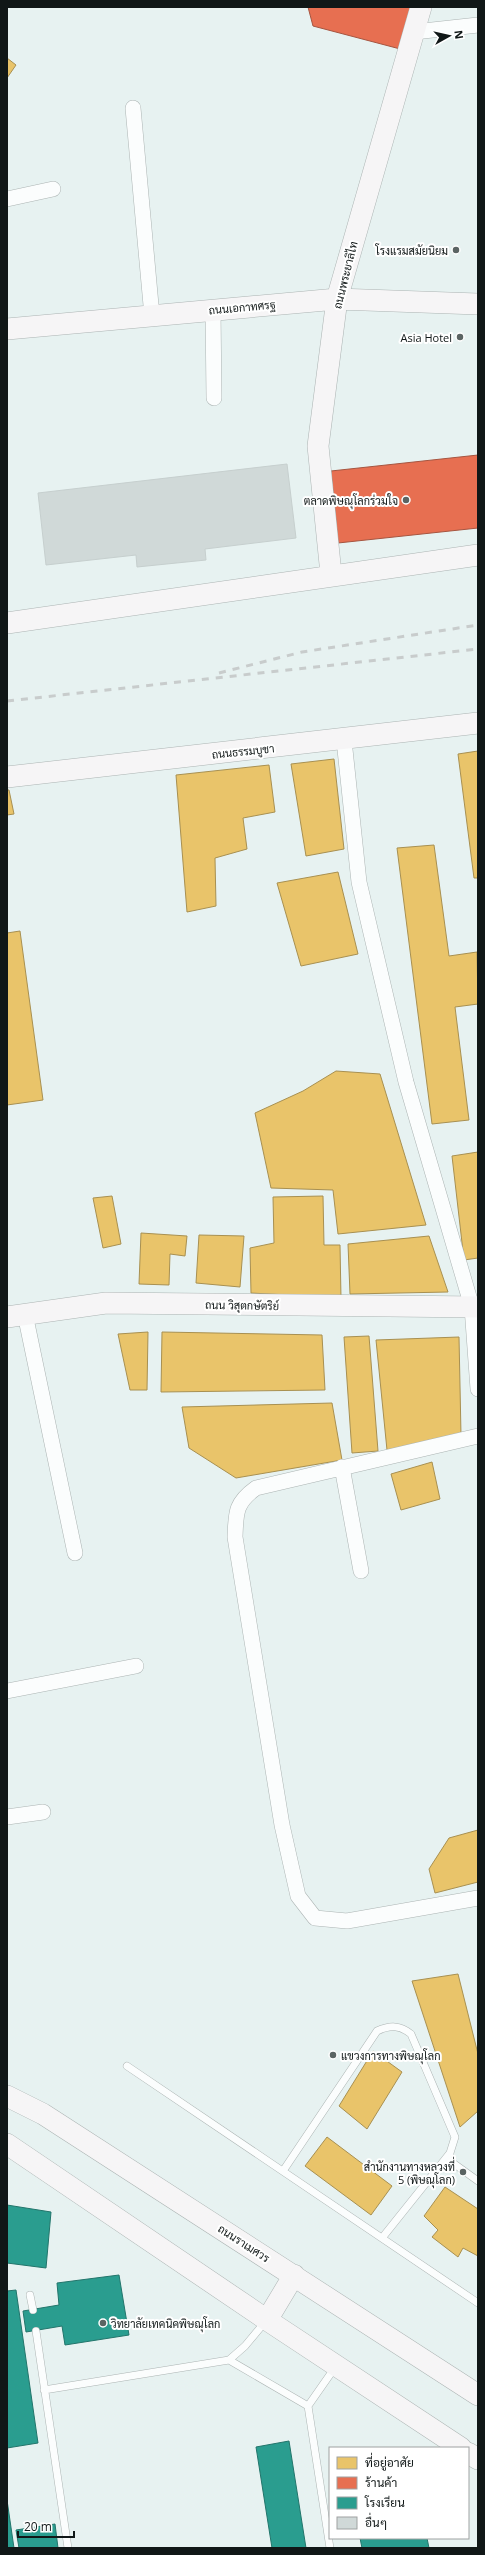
<svg xmlns="http://www.w3.org/2000/svg" width="485" height="2555" font-family="'Open Sans',Sarabun,sans-serif">
<style>
.homes{fill:#e9c46a;stroke:#a89051}
.shops{fill:#e76f51;stroke:#a65540}
.schools{fill:#2a9d8f;stroke:#22756b}
.building{fill:#d0d9d8;stroke:#c6cfce}
.lines{fill:none;stroke-linecap:round;stroke-linejoin:round}
.lane-casing{stroke:#acb4b3;stroke-width:8}
.street-casing{stroke:#acb4b3;stroke-width:16}
.secondary-casing{stroke:#acb4b3;stroke-width:22}
.lane{stroke:#fbfdfd;stroke-width:7}
.street{stroke:#fbfdfd;stroke-width:15}
.secondary{stroke:#f6f5f6;stroke-width:21}
.rail{stroke:#c8cccc;stroke-width:3;stroke-dasharray:7 7;stroke-linecap:butt}
.poi-dot{fill:#5b6463;stroke:#fff;stroke-width:1.5}
.labels{text-anchor:middle;dominant-baseline:central;stroke-width:4;stroke-linejoin:round;paint-order:stroke}
.poi-label{font-size:11px;fill:#101717;stroke:#fff;text-anchor:end}
.street-label{font-size:11px;fill:#101717;stroke:#fff}
</style>
<rect width="100%" height="100%" fill="#e7f2f1"/>
<path class="homes" d="M 7,58 L 16,65 L 7,78 Z
M 478,751 L 478,878 L 474,878 L 458,754 Z
M 334,759 L 344,849 L 306,856 L 291,764 Z
M 269,765 L 275,812 L 243,818 L 247,849 L 215,858 L 216,906 L 187,912 L 176,775 Z
M 7,790 L 9,790 L 14,814 L 7,815 Z
M 434,845 L 449,956 L 477,952 L 478,1004 L 455,1007 L 469,1120 L 432,1124 L 397,848 Z
M 338,872 L 358,954 L 301,966 L 277,883 Z
M 20,931 L 43,1100 L 7,1105 L 7,933 Z
M 336,1071 L 380,1074 L 426,1225 L 338,1234 L 333,1190 L 271,1188 L 255,1113 L 303,1091 Z
M 478,1152 L 478,1258 L 464,1260 L 452,1156 Z
M 112,1196 L 121,1244 L 103,1248 L 93,1198 Z
M 323,1196 L 324,1245 L 340,1245 L 341,1298 L 251,1293 L 250,1248 L 274,1243 L 273,1197 Z
M 141,1233 L 187,1236 L 185,1256 L 170,1254 L 169,1285 L 139,1284 Z
M 199,1235 L 244,1236 L 240,1287 L 196,1283 Z
M 429,1236 L 448,1292 L 350,1294 L 348,1244 Z
M 148,1332 L 147,1390 L 130,1390 L 118,1334 Z
M 162,1332 L 322,1335 L 325,1390 L 161,1392 Z
M 369,1336 L 378,1451 L 352,1453 L 344,1337 Z
M 459,1337 L 461,1435 L 387,1450 L 376,1340 Z
M 332,1403 L 342,1460 L 236,1478 L 189,1448 L 182,1407 Z
M 432,1462 L 440,1499 L 401,1510 L 391,1474 Z
M 478,1830 L 478,1882 L 435,1893 L 429,1869 L 449,1838 Z
M 458,1974 L 478,2054 L 478,2111 L 460,2127 L 412,1981 Z
M 373,2051 L 402,2072 L 367,2129 L 339,2106 Z
M 327,2137 L 392,2186 L 371,2215 L 305,2166 Z
M 445,2187 L 478,2209 L 478,2256 L 463,2248 L 458,2257 L 432,2237 L 438,2230 L 424,2216 Z"/>
<path class="shops" d="M 308,7 L 415,7 L 404,50 L 313,26 Z
M 478,455 L 478,528 L 338,543 L 331,471 Z"/>
<path class="schools" d="M 7,2205 L 51,2212 L 46,2268 L 7,2263 Z
M 119,2275 L 129,2335 L 65,2345 L 62,2326 L 26,2332 L 23,2311 L 59,2305 L 57,2283 Z
M 16,2290 L 38,2443 L 7,2448 L 7,2291 Z
M 289,2441 L 306,2548 L 272,2548 L 256,2447 Z
M 7,2500 L 14,2548 L 7,2548 Z
M 55,2524 L 58,2548 L 19,2548 L 16,2530 Z
M 360,2538 L 427,2538 L 429,2548 L 362,2548 Z"/>
<path class="building" d="M 287,464 L 296,538 L 205,549 L 206,560 L 137,567 L 136,555 L 46,565 L 38,493 Z"/>
<g class="lines">
<defs>
<path id="lane" d="M 127,2066 L 478,2303
M 446,2158 L 478,2181
M 283,2171 L 377,2031 C 390,2025 400,2025 411,2034 L 455,2137 L 450,2153 L 382,2238
M 30,2295 L 33,2310
M 36,2331 L 68,2548
M 229,2360 L 308,2406
M 44,2390 L 229,2360 L 245,2346 L 265,2322
M 330,2548 L 308,2406 L 336,2366"/>
<path id="street" d="M 414,32 L 478,25
M 133,108 L 152,316
M 7,199 L 53,189
M 213,310 L 214,398
M 344,740 L 359,882 L 406,1082 L 472,1307 L 478,1389
M 25,1314 L 75,1553
M 478,1436 L 256,1488 C 235,1503 236,1513 235,1537 L 282,1825 L 298,1896 L 315,1918 L 347,1921 L 478,1898
M 342,1467 L 361,1571
M 7,1691 L 136,1666
M 7,1817 L 43,1812"/>
<path id="secondary" d="M 7,329 L 337,299 L 478,304
M 331,574 L 318,446 L 337,299 L 421,7
M 7,623 L 478,555
M 7,777 L 478,723
M 7,1317 L 106,1303 L 478,1307
M 7,2096 L 43,2114 L 478,2395
M 7,2144 L 267,2320 L 461,2448
M 267,2320 L 294,2275
M 468,2453 L 478,2459"/>
</defs>
<use href="#lane" class="lane-casing"/>
<use href="#street" class="street-casing"/>
<use href="#secondary" class="secondary-casing"/>
<use href="#lane" class="lane"/>
<use href="#street" class="street"/>
<use href="#secondary" class="secondary"/>
<path class="rail" d="M 219,673 L 302,652 L 478,625
M 7,701 L 478,649"/>
</g>
<g class="poi-dot">
<circle cx="456" cy="250" r="4"/>
<circle cx="460" cy="337" r="4"/>
<circle cx="406" cy="500" r="4"/>
<circle cx="333" cy="2055" r="4"/>
<circle cx="463" cy="2172" r="4"/>
<circle cx="103" cy="2323" r="4"/>
</g>
<g class="labels">
<g class="poi-label">
<text x="448" y="250">โรงแรมสมัยนิยม</text>
<text x="452" y="337">Asia Hotel</text>
<text x="398" y="500">ตลาดพิษณุโลกร่วมใจ</text>
<text x="341" y="2055" text-anchor="start">แขวงการทางพิษณุโลก</text>
<text x="455" y="2166">สำนักงานทางหลวงที่<tspan x="455" dy="13">5 (พิษณุโลก)</tspan></text>
<text x="111" y="2323" text-anchor="start">วิทยาลัยเทคนิคพิษณุโลก</text>
</g>
<g class="street-label">
<text transform="translate(345 275) rotate(-76)">ถนนพระยาลิไท</text>
<text transform="translate(242 307) rotate(-5)">ถนนเอกาทศรฐ</text>
<text transform="translate(243 751) rotate(-6)">ถนนธรรมบูชา</text>
<text transform="translate(242 1305) rotate(1)">ถนน วิสุตกษัตริย์</text>
<text transform="translate(244 2243) rotate(33)">ถนนราเมศวร</text>
</g>
</g>
<rect width="485" height="2555" fill="none" stroke="#101717" stroke-width="16"/>
<rect x="329" y="2447" width="140" height="92" fill="#ffffff" stroke="#9fa2a2"/>
<rect x="337" y="2457" width="20" height="12" fill="#e9c46a" stroke="#9fa2a2"/>
<text x="365" y="2467" font-size="12" fill="#101717">ที่อยู่อาศัย</text>
<rect x="337" y="2477" width="20" height="12" fill="#e76f51" stroke="#9fa2a2"/>
<text x="365" y="2487" font-size="12" fill="#101717">ร้านค้า</text>
<rect x="337" y="2497" width="20" height="12" fill="#2a9d8f" stroke="#9fa2a2"/>
<text x="365" y="2507" font-size="12" fill="#101717">โรงเรียน</text>
<rect x="337" y="2517" width="20" height="12" fill="#d0d9d8" stroke="#9fa2a2"/>
<text x="365" y="2527" font-size="12" fill="#101717">อื่นๆ</text>
<g transform="translate(449 36) rotate(82)" stroke="#ffffff" stroke-width="3" paint-order="stroke">
<path d="M0-3L7 15L0 10L-7 15Z" fill="#101717"/>
<text y="-6" font-size="11" font-weight="bold" text-anchor="middle" fill="#101717">N</text>
</g>
<path d="M18 2531v6h56v-6" fill="none" stroke="#101717" stroke-width="2"/>
<text x="24" y="2531" font-size="12" fill="#101717" stroke="#ffffff" stroke-width="3" paint-order="stroke">20 m</text>
</svg>
